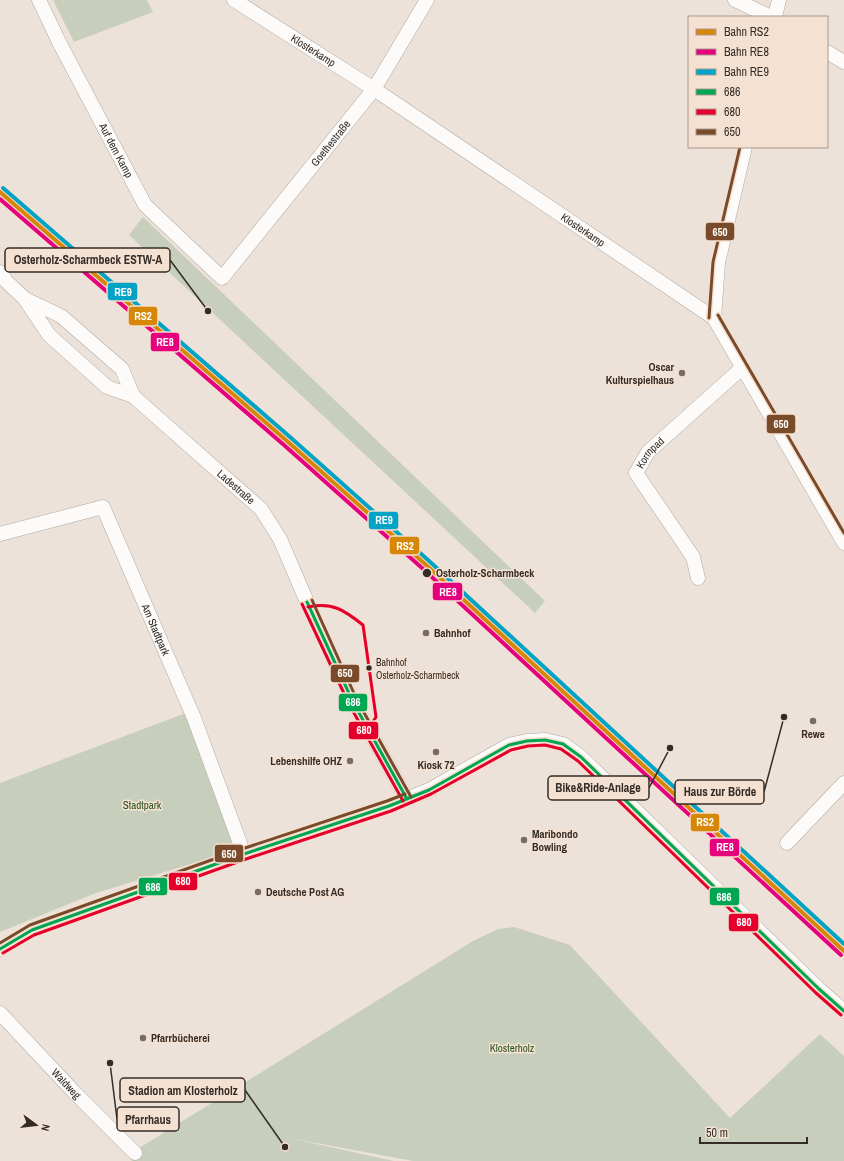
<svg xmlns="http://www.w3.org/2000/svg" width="844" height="1161" font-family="'Archivo Narrow',sans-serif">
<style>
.green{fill:#c7cfbc}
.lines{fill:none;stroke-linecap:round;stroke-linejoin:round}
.minor-casing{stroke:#b1a9a2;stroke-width:15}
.minor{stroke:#fcfbf9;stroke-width:14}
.bus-1-casing{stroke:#f5e1d2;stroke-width:6}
.bus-2-casing{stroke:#f5e1d2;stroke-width:6}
.bus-3-casing{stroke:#f5e1d2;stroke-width:6}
.bus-1{stroke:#00a651;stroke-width:3}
.bus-2{stroke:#e4002b;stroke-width:3}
.bus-3{stroke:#7a4b2a;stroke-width:3}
.rail-1-casing{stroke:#f5e1d2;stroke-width:7}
.rail-2-casing{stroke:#f5e1d2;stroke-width:7}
.rail-3-casing{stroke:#f5e1d2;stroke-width:7}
.rail-1{stroke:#d68708;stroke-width:4}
.rail-2{stroke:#e5007d;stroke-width:4}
.rail-3{stroke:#03a3c6;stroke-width:4}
.poi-dot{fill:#756c65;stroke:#f5e1d2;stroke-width:1.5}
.stop-dot{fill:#342c26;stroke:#f5e1d2;stroke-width:1.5}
.labels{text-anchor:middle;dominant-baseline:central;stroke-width:3;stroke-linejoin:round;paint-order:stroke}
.bus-label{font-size:10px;fill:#342c26;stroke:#f5e1d2;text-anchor:start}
.street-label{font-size:11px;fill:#342c26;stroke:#f5e1d2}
.poi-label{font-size:11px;font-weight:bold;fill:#342c26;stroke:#f5e1d2;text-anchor:start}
.stop-label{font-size:11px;font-weight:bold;fill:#342c26;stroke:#f5e1d2;text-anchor:start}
.park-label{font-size:11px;fill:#26521b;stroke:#f5e1d2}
.leader{fill:none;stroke:#342c26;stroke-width:1.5}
.callout-dot{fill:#342c26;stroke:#f5e1d2;stroke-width:1.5}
.callout{fill:#f5e1d2;stroke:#342c26;stroke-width:1.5}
.callout-label{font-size:12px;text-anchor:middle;font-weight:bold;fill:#342c26}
.line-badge{stroke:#f5e1d2;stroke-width:1.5}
.badge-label{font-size:11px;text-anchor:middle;font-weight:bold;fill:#fff}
</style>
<rect width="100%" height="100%" fill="#ede2da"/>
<path class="green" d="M 53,0 L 147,0 L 153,12 L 74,42 Z
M 143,217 L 545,601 L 535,613 L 129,235 Z
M 186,713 L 237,850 L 96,893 L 0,932 L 0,783 Z
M 514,927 L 570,945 L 730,1118 L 820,1034 L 844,1056 L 844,1161 L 413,1161 L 289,1138 L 394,1161 L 132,1161 L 128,1155 L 473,941 L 498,929 Z"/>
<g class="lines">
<defs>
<g id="minor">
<path id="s1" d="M 39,0 L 60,44 L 145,205 L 222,278 L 374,89 L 427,0"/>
<path id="s2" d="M 234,0 L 374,89 L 714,318 L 844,543"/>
<path d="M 735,0 L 771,17"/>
<path d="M 775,17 L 779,0"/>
<path d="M 827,52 L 844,62"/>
<path id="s3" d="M 0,272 L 6,281 L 25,299 L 49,335 L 107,387 L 133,396 L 261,509 L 280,539 L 307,602 L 353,702 L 407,799"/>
<path d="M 25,299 L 61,316 L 122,369 L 133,396"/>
<path d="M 714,318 L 718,263 L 745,147"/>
<path id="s4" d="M 0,534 L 103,507 L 194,718 L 244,854"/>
<path id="s5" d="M 698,578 L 693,557 L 636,473 L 648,452 L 742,368"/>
<path d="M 787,843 L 844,783"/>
<path d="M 0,949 L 32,930 L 244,854 L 389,806 L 429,790 L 509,745 L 527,741 L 545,740 L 563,744 L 581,757 L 819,989 L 844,1011"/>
<path id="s6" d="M 0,1013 L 74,1092 L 135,1153"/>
</g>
</defs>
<use href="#minor" class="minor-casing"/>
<use href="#minor" class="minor"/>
<defs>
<path id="bus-1" d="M 307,602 L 353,702 L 407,799
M 0,949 L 32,930 L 244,854 L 389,806 L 429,790 L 509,745 L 527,741 L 545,740 L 563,744 L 581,757 L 819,989 L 844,1011"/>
<path id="bus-2" d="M 302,604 L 349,704 L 403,801
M 308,607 C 333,602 344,610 363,625 L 376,717 L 370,726
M 3,953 L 34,935 L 246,859 L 391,811 L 431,794 L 511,750 L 528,746 L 545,745 L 561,749 L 578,761 L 816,993 L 841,1015"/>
<path id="bus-3" d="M 718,315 L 844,533
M 709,318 L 713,262 L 740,147
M 312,600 L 357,700 L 411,797
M 0,943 L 30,925 L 242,849 L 387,801 L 405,794"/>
</defs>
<use href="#bus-1" class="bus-1-casing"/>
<use href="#bus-2" class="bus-2-casing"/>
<use href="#bus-3" class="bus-3-casing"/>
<use href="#bus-1" class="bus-1"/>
<use href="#bus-2" class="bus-2"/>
<use href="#bus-3" class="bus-3"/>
<defs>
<path id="rail-1" d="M 0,192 L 287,441 L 425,564 L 844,951"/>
<path id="rail-2" d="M 0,199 L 284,445 L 422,568 L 841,955"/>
<path id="rail-3" d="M 3,188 L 290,437 L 428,560 L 844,944"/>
</defs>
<use href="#rail-1" class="rail-1-casing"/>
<use href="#rail-2" class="rail-2-casing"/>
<use href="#rail-3" class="rail-3-casing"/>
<use href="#rail-1" class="rail-1"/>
<use href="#rail-2" class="rail-2"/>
<use href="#rail-3" class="rail-3"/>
</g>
<g class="poi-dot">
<circle cx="682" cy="373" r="4"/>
<circle cx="426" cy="633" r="4"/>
<circle cx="813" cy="721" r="4"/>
<circle cx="436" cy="752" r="4"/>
<circle cx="350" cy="761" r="4"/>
<circle cx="524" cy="840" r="4"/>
<circle cx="258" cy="892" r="4"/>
<circle cx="143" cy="1038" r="4"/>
</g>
<g class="stop-dot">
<circle cx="427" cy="573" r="5"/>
<circle cx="369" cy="668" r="3.5"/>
</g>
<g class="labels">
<g class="bus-label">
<text x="376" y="662">Bahnhof<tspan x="376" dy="13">Osterholz-Scharmbeck</tspan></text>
</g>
<g class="street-label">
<text stroke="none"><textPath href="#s2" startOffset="94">Klosterkamp</textPath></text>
<text stroke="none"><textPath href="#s1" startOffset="510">Goethestraße</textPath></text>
<text stroke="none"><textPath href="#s1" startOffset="169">Auf dem Kamp</textPath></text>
<text stroke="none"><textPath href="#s2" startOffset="418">Klosterkamp</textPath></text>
<text stroke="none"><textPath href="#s5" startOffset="148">Korrnpad</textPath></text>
<text stroke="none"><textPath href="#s3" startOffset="323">Ladestraße</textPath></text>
<text stroke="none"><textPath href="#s4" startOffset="240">Am Stadtpark</textPath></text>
<text stroke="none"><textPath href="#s6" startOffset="97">Waldweg</textPath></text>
</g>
<g class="poi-label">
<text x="674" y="367" text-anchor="end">Oscar<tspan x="674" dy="13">Kulturspielhaus</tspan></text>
<text x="434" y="633">Bahnhof</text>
<text x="813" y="734" text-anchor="middle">Rewe</text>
<text x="342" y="761" text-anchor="end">Lebenshilfe OHZ</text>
<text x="436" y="765" text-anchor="middle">Kiosk 72</text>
<text x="532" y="834">Maribondo<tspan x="532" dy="13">Bowling</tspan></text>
<text x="266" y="892">Deutsche Post AG</text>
<text x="151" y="1038">Pfarrbücherei</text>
</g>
<g class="stop-label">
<text x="436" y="573">Osterholz-Scharmbeck</text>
</g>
<g class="park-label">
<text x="142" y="805">Stadtpark</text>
<text x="512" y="1048">Klosterholz</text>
</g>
</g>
<path class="leader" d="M208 311L170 260M670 748L649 788M784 717L764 792M285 1147L245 1090M110 1063L117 1119"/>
<g class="callout-dot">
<circle cx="208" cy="311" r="4"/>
<circle cx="670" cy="748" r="4"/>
<circle cx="784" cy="717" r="4"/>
<circle cx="285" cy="1147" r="4"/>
<circle cx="110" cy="1063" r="4"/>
</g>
<g class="callout">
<rect x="5" y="248" width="165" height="24" rx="4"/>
<rect x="548" y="776" width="101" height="24" rx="4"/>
<rect x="675" y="780" width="89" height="24" rx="4"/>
<rect x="120" y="1078" width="125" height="24" rx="4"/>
<rect x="117" y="1107" width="62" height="24" rx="4"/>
</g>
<g class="callout-label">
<text x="88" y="264">Osterholz-Scharmbeck ESTW-A</text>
<text x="598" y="792">Bike&amp;Ride-Anlage</text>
<text x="720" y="796">Haus zur Börde</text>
<text x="183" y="1095">Stadion am Klosterholz</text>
<text x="148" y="1124">Pfarrhaus</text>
</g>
<g class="line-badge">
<rect x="705" y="222" width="30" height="19" rx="4" fill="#7a4b2a"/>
<rect x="107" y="282" width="31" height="19" rx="4" fill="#03a3c6"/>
<rect x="128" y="306" width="30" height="20" rx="4" fill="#d68708"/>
<rect x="150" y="332" width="30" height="20" rx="4" fill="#e5007d"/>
<rect x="766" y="414" width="30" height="20" rx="4" fill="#7a4b2a"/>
<rect x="368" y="511" width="31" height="19" rx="4" fill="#03a3c6"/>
<rect x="389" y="536" width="31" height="19" rx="4" fill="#d68708"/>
<rect x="432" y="582" width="31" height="19" rx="4" fill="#e5007d"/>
<rect x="330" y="664" width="30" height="19" rx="4" fill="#7a4b2a"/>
<rect x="338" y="693" width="30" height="19" rx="4" fill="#00a651"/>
<rect x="348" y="721" width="31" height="19" rx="4" fill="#e4002b"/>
<rect x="690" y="813" width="30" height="19" rx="4" fill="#d68708"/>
<rect x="709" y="838" width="31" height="19" rx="4" fill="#e5007d"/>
<rect x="214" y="844" width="30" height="19" rx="4" fill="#7a4b2a"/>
<rect x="168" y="872" width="30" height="19" rx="4" fill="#e4002b"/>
<rect x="138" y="877" width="30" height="19" rx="4" fill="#00a651"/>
<rect x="709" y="887" width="31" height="19" rx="4" fill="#00a651"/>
<rect x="728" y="913" width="31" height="19" rx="4" fill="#e4002b"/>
</g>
<g class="badge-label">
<text x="720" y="236">650</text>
<text x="123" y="296">RE9</text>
<text x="143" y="320">RS2</text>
<text x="165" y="346">RE8</text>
<text x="781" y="428">650</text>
<text x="384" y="524">RE9</text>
<text x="405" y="550">RS2</text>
<text x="448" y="596">RE8</text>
<text x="345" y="677">650</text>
<text x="353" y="706">686</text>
<text x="364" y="734">680</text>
<text x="705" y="826">RS2</text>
<text x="725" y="851">RE8</text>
<text x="229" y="858">650</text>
<text x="183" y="885">680</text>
<text x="153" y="891">686</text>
<text x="724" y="901">686</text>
<text x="744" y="926">680</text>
</g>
<rect x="688" y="16" width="140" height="132" fill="#f5e1d2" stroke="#a8998d"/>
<rect x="696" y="29" width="20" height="6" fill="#d68708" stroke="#a8998d"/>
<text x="724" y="36" font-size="12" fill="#342c26">Bahn RS2</text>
<rect x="696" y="49" width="20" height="6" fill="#e5007d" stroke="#a8998d"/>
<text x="724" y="56" font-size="12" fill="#342c26">Bahn RE8</text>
<rect x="696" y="69" width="20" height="6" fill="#03a3c6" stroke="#a8998d"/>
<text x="724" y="76" font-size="12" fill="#342c26">Bahn RE9</text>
<rect x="696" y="89" width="20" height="6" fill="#00a651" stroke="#a8998d"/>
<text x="724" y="96" font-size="12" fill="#342c26">686</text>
<rect x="696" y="109" width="20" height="6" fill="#e4002b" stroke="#a8998d"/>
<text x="724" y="116" font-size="12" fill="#342c26">680</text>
<rect x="696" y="129" width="20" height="6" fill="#7a4b2a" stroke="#a8998d"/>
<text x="724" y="136" font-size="12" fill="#342c26">650</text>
<g transform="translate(36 1125) rotate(105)" stroke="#f5e1d2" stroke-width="3" paint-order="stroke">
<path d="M0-3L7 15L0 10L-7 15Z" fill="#342c26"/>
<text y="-6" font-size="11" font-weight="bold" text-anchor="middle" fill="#342c26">N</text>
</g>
<path d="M700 1137v6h107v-6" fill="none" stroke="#342c26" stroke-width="2"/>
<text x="706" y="1137" font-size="12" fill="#342c26" stroke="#f5e1d2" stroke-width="3" paint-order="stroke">50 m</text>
</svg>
